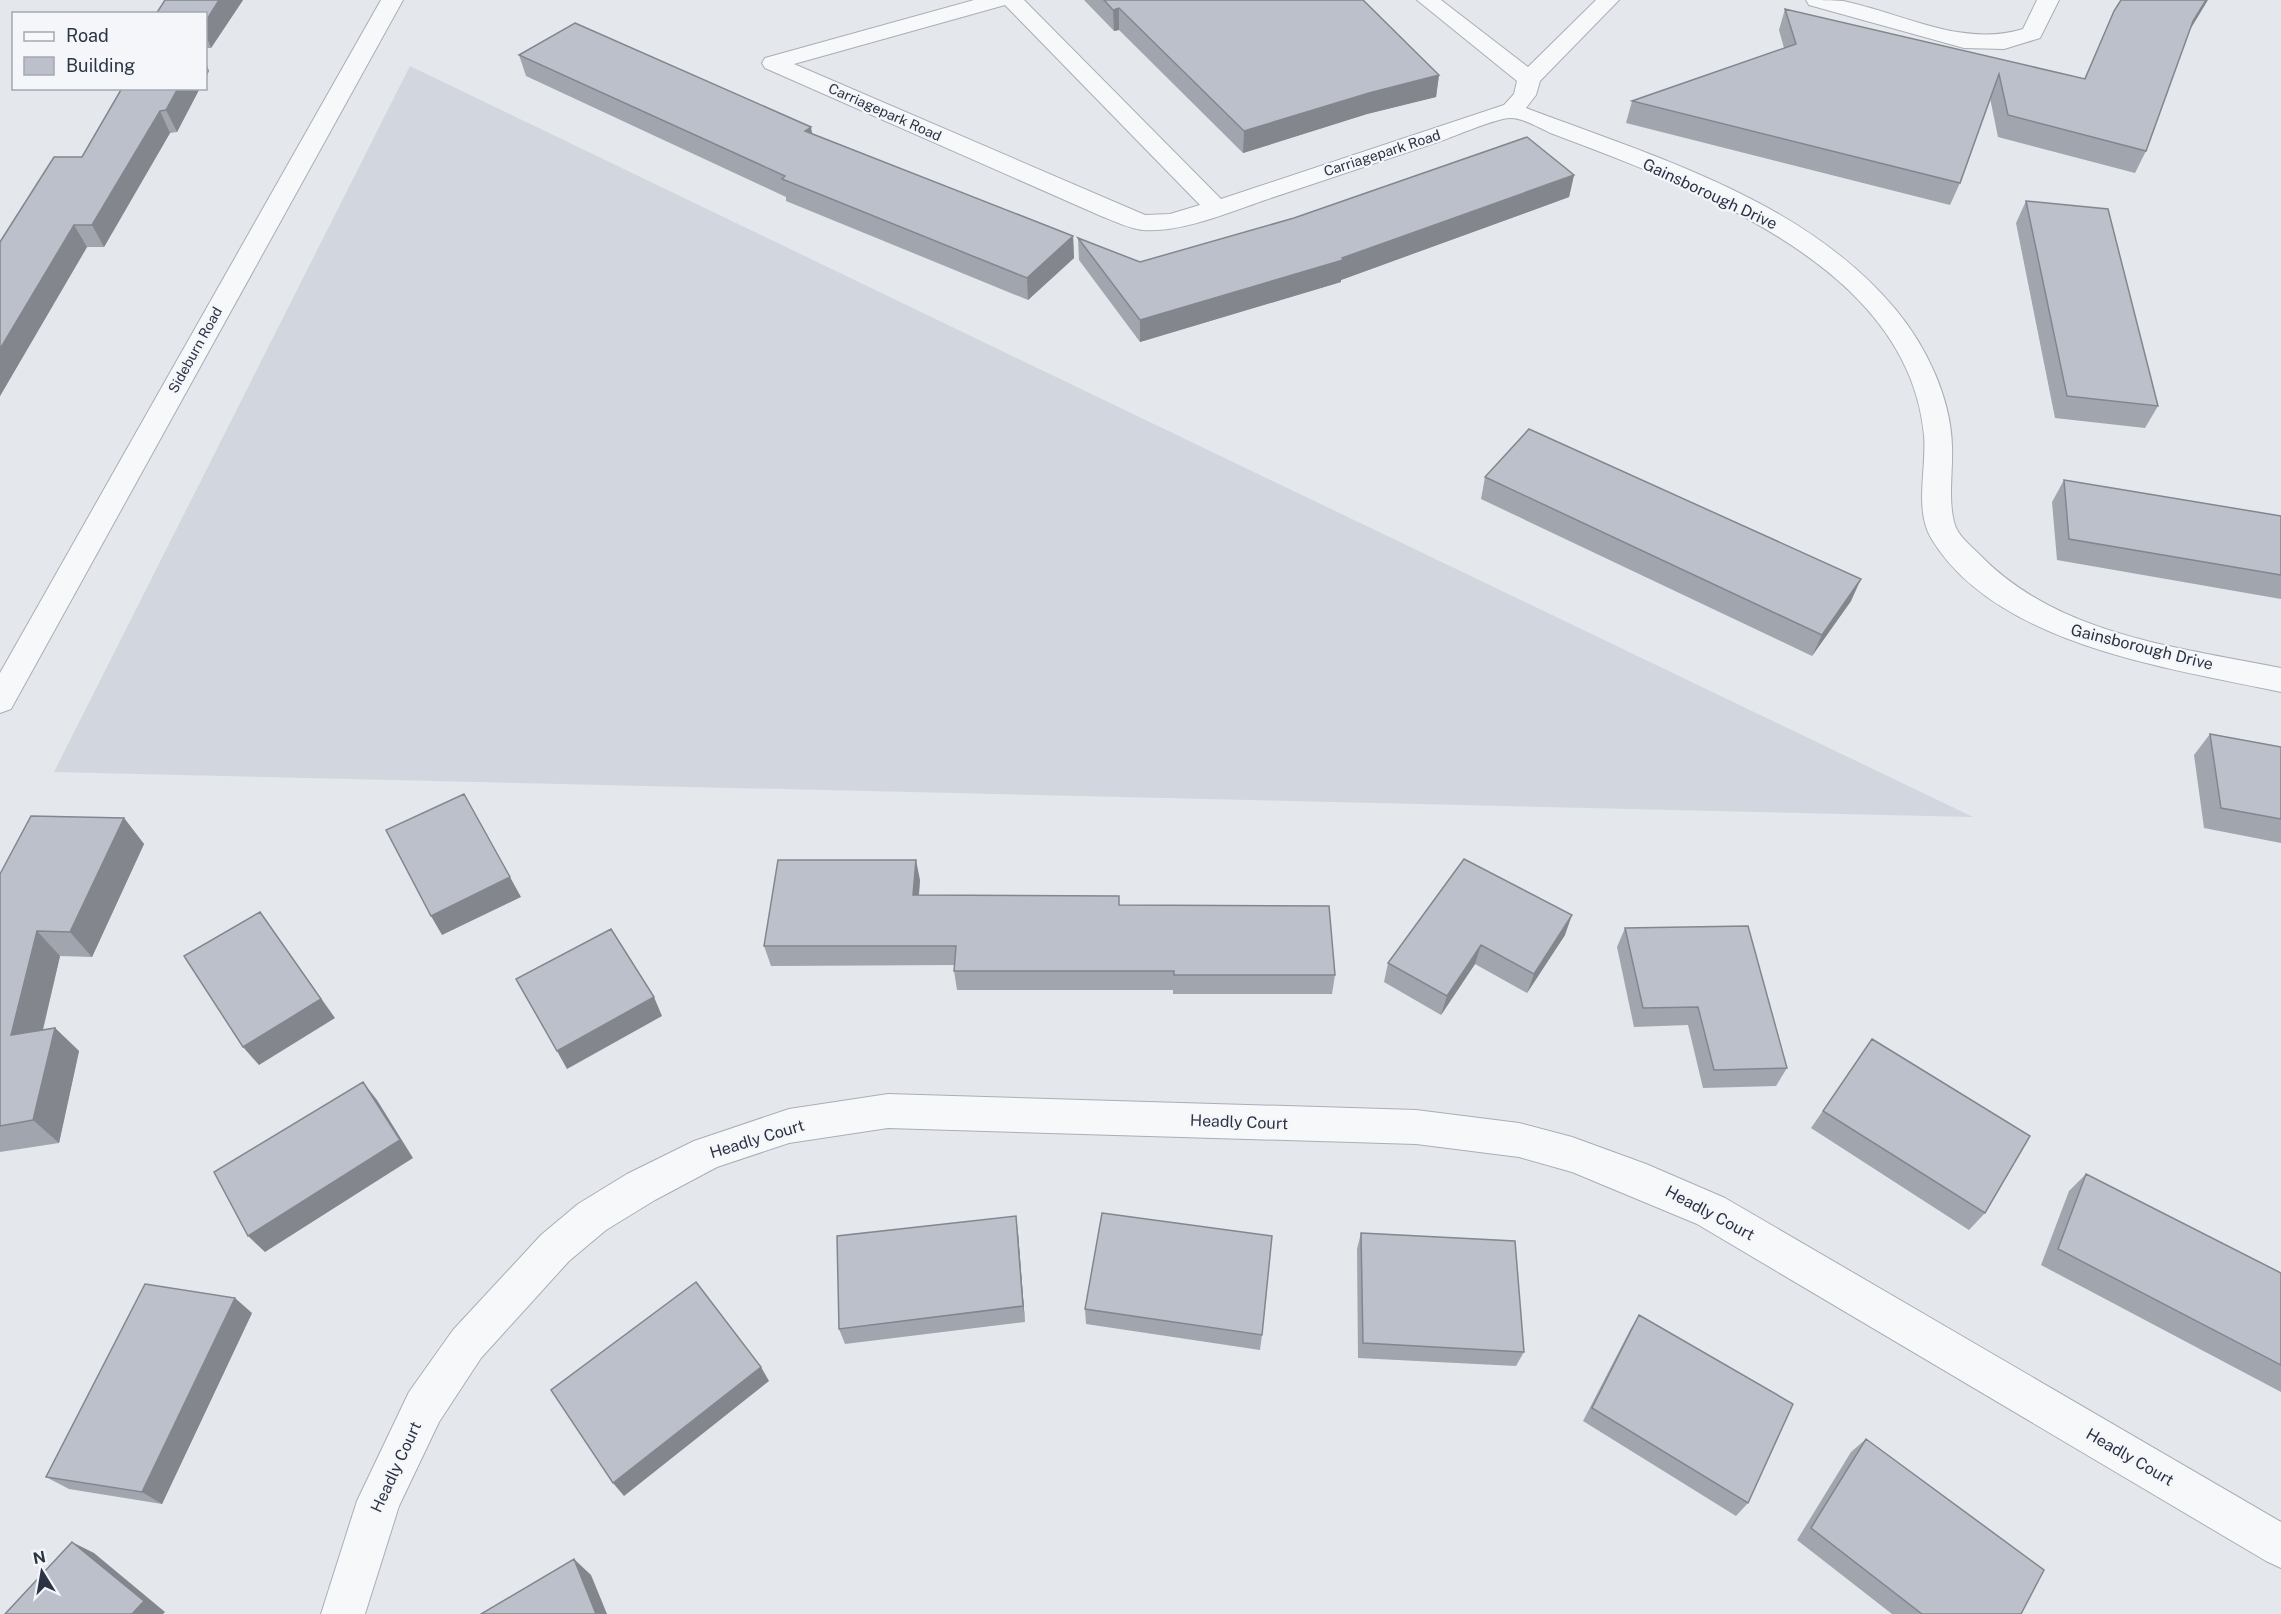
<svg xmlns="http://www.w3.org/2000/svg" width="2281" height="1614" font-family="'Public Sans',sans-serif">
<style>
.built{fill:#d2d6de}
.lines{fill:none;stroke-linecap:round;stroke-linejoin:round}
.minor-casing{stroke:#a9aeb7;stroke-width:2}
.tertiary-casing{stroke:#a9aeb7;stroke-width:2}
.minor{fill:#f7f8fa;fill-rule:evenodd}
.tertiary{fill:#f7f8fa;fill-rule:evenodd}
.wall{fill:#a1a5ae}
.shaded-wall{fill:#83868d}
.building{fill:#bbc0ca;stroke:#83868d;stroke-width:1.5}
.labels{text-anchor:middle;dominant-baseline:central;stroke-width:4.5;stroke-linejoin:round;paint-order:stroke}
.far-street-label{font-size:14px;fill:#2b3445;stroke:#f4f6f9}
.street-label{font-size:16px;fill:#2b3445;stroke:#f4f6f9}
</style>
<rect width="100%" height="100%" fill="#e4e7ec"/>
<path class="built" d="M 410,66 L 1081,389 L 1973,817 L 54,772 Z"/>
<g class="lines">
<defs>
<path id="minor" d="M 974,0 L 1024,0 L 1221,199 L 1504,105 L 1514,94 L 1517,81 L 1417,0 L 1441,0 L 1528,67 L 1596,0 L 1619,0 L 1540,81 L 1536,95 L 1526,108 C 1655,157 1805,200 1896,310 C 1926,346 1951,398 1952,446 C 1953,471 1948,498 1954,522 C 1957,535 1970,545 1979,554 C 2057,635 2176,647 2281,668 L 2281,692 C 2169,668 1995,645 1931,538 C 1914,508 1927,468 1924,435 C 1913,317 1807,247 1710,199 C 1660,174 1606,154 1553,134 C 1541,129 1524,118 1511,118 C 1499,117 1455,136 1441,141 C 1382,161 1324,180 1265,200 C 1230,212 1181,233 1143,230 C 1130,229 1114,221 1101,216 L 765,68 L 762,63 L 765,58 ZM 1005,5 L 1200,205 L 1170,214 L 1145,215 L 794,64 Z
M 1806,0 C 1818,0 1832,0 1843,1 C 1902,13 1963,48 2023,29 L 2037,0 L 2059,0 L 2040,38 L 2004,49 L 1964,48 L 1809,5 Z
M 888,1094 L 1416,1110 L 1519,1123 L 1572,1137 L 1646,1164 L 1725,1198 L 2281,1522 L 2281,1568 L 2266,1561 L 1697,1224 L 1572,1172 L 1519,1157 L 1416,1144 L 888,1128 L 789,1143 L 717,1167 L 655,1200 L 606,1230 L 569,1261 L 481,1358 L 439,1422 L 399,1506 L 365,1614 L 321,1614 L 357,1501 L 409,1392 L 453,1330 L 541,1235 L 578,1204 L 627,1174 L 694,1141 L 789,1109 Z"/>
<path id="tertiary" d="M 381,0 L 403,0 L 11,709 L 0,713 L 0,673 Z"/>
</defs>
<use href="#minor" class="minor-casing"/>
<use href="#tertiary" class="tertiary-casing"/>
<use href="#minor" class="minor"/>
<use href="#tertiary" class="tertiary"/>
</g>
<path class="wall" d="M 165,0 L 243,0 L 211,48 L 206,48 L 206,14 Z
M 1084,0 L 1363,0 L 1439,75 L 1436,97 L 1367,114 L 1243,153 L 1119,30 L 1114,31 Z
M 1785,9 L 2084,79 L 2114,11 L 2190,30 L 2146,151 L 2135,173 L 1998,137 L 1990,98 L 1960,183 L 1950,205 L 1626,123 L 1632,101 L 1784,48 L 1779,30 Z
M 519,55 L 813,134 L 1073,236 L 1074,258 L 1028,300 L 786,201 L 786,197 L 526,76 Z
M 122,88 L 200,88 L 177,132 L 170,133 L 104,247 L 87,247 L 0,396 L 0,242 L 82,157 Z
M 1574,175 L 1569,197 L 1341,280 L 1341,282 L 1140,342 L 1079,260 L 1078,238 L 1140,262 L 1294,218 Z
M 2026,201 L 2158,406 L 2145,428 L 2055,418 L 2016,223 Z
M 1485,477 L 1851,601 L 1812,656 L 1481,499 Z
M 2064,480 L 2281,516 L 2281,599 L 2057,560 L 2052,502 Z
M 2210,734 L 2281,747 L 2281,843 L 2204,828 L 2194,755 Z
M 124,818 L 144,844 L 92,957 L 60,956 L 43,1030 L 55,1028 L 79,1051 L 59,1143 L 0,1152 L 0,874 Z
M 1464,859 L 1565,935 L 1527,993 L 1475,964 L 1441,1015 L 1384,982 L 1388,963 Z
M 920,880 L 919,895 L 1119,905 L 1335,975 L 1332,994 L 1173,994 L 1173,990 L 957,990 L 954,971 L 955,965 L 771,966 L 764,946 Z
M 1625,928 L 1787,1068 L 1776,1086 L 1703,1088 L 1688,1025 L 1634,1027 L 1617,947 Z
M 1872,1039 L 1985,1213 L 1969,1230 L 1811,1128 Z
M 2086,1174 L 2281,1273 L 2281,1392 L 2041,1265 L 2069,1191 Z
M 1018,1233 L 1025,1322 L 845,1344 L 839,1329 Z
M 1361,1233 L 1524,1352 L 1516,1366 L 1358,1358 L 1357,1249 Z
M 1085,1309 L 1262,1335 L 1260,1350 L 1086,1324 Z
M 252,1313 L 162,1504 L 69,1489 L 46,1477 Z
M 1639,1315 L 1748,1503 L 1736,1516 L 1583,1421 L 1630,1330 Z
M 1866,1439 L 2021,1614 L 1892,1614 L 1797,1540 L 1851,1452 Z"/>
<path class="shaded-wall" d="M 219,0 L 243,0 L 211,48 L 206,35 L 206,21 Z
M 2206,0 L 2208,0 L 2182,43 L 2193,21 Z
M 1119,8 L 1119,30 L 1114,31 L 1113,10 Z
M 206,63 L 209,71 L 206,78 Z
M 1439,75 L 1436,97 L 1367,114 L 1243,153 L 1244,131 L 1369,93 Z
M 178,88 L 200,88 L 177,132 L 166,110 Z
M 160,111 L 170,133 L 104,247 L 92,225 Z
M 811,127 L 815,149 L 805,131 Z
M 1574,175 L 1569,197 L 1341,280 L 1341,282 L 1140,342 L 1140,320 L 1342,258 Z
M 74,225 L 87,247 L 0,396 L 0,349 Z
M 1073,236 L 1074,258 L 1028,300 L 1027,278 Z
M 1861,579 L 1851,601 L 1812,656 L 1822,635 Z
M 124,818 L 144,844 L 92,957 L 70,932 Z
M 916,860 L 920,880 L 917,915 L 913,895 Z
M 510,877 L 521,897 L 442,935 L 431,916 Z
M 260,912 L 335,1018 L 259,1065 L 243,1047 Z
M 1572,915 L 1565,935 L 1527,993 L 1534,974 Z
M 37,931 L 60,956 L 36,1058 L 11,1035 Z
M 1481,945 L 1475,964 L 1441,1015 L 1447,996 Z
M 654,997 L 662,1016 L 567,1069 L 557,1051 Z
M 55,1028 L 79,1051 L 59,1143 L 33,1120 Z
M 363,1082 L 377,1100 L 413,1158 L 265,1252 L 248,1236 Z
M 1016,1216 L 1018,1233 L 1025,1322 L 1023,1306 Z
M 235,1298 L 252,1313 L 162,1504 L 142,1492 Z
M 761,1367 L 769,1381 L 624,1496 L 613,1483 Z
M 72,1542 L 94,1553 L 165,1612 L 163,1614 L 132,1614 Z
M 574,1559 L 591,1575 L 607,1614 L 596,1614 Z"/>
<path class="building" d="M 165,0 L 219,0 L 206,21 L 206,14 L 156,14 Z
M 1104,0 L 1363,0 L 1439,75 L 1369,93 L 1244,131 L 1119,8 L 1113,10 Z
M 2121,0 L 2206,0 L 2193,21 L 2146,151 L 2008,115 L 1999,74 L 1960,183 L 1632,101 L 1796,44 L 1785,9 L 2085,79 L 2114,11 Z
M 575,23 L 811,127 L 805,131 L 1073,236 L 1027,278 L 782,179 L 785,176 L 519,55 Z
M 122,88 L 178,88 L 166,110 L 160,111 L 92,225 L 74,225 L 0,349 L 0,242 L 54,157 L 82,157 Z
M 1527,137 L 1574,175 L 1342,258 L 1343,260 L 1140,320 L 1078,238 L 1140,262 L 1294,218 Z
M 2026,201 L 2108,209 L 2158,406 L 2067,396 Z
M 1529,429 L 1861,579 L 1822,635 L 1485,477 Z
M 2064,480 L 2281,516 L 2281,575 L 2069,539 Z
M 2210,734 L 2281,747 L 2281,819 L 2221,808 Z
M 464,794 L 510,877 L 431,916 L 386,830 Z
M 31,816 L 124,818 L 70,932 L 37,931 L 11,1035 L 55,1028 L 33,1120 L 0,1126 L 0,874 Z
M 1464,859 L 1572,915 L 1534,974 L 1481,945 L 1447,996 L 1388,963 Z
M 778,860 L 916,860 L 913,895 L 1119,896 L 1119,905 L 1329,906 L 1335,975 L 1174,975 L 1174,971 L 954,971 L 956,946 L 764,946 Z
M 260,912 L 321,999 L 243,1047 L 184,956 Z
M 1748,926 L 1787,1068 L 1714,1070 L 1698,1007 L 1643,1008 L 1625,928 Z
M 611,929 L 654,997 L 557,1051 L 516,979 Z
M 1872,1039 L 2030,1136 L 1985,1213 L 1823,1111 Z
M 363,1082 L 400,1140 L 248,1236 L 214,1172 Z
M 2086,1174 L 2281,1273 L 2281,1365 L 2058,1249 Z
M 1102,1213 L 1272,1236 L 1262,1335 L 1085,1309 Z
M 1016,1216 L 1023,1306 L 839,1329 L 837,1236 Z
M 1361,1233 L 1515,1241 L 1524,1352 L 1363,1343 Z
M 696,1282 L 761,1367 L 613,1483 L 551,1390 Z
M 145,1284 L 235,1298 L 142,1492 L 46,1477 Z
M 1639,1315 L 1793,1404 L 1748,1503 L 1592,1408 Z
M 1866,1439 L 2044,1570 L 2021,1614 L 1922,1614 L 1811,1528 Z
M 72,1542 L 144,1601 L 132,1614 L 5,1614 Z
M 574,1559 L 596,1614 L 481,1614 Z"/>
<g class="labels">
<g class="far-street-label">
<text transform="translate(885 112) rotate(24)">Carriagepark Road</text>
<text transform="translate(1382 153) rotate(-18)">Carriagepark Road</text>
<text transform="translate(195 350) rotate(-61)">Sideburn Road</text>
</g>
<g class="street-label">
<text transform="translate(1710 194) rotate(25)">Gainsborough Drive</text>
<text transform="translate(2142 647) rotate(14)">Gainsborough Drive</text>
<text transform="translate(1239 1122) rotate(2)">Headly Court</text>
<text transform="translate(757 1139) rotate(-17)">Headly Court</text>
<text transform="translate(1710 1213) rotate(28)">Headly Court</text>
<text transform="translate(2130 1457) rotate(30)">Headly Court</text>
<text transform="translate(396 1467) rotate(-65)">Headly Court</text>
</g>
</g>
<rect x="12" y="12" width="195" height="78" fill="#f4f6f9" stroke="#a4a8b1" stroke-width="1.5"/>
<rect x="24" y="32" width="30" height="9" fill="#f7f8fa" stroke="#a4a8b1" stroke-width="1.5"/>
<text x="66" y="42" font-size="18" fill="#2b3445">Road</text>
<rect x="24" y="57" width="30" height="18" fill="#bbc0ca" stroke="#a4a8b1" stroke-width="1.5"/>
<text x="66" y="72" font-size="18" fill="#2b3445">Building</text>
<g transform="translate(42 1572) rotate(349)" stroke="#f4f6f9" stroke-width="4.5" paint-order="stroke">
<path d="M0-4.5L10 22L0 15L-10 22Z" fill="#2b3445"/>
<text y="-9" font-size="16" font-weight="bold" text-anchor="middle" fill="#2b3445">N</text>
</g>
</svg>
